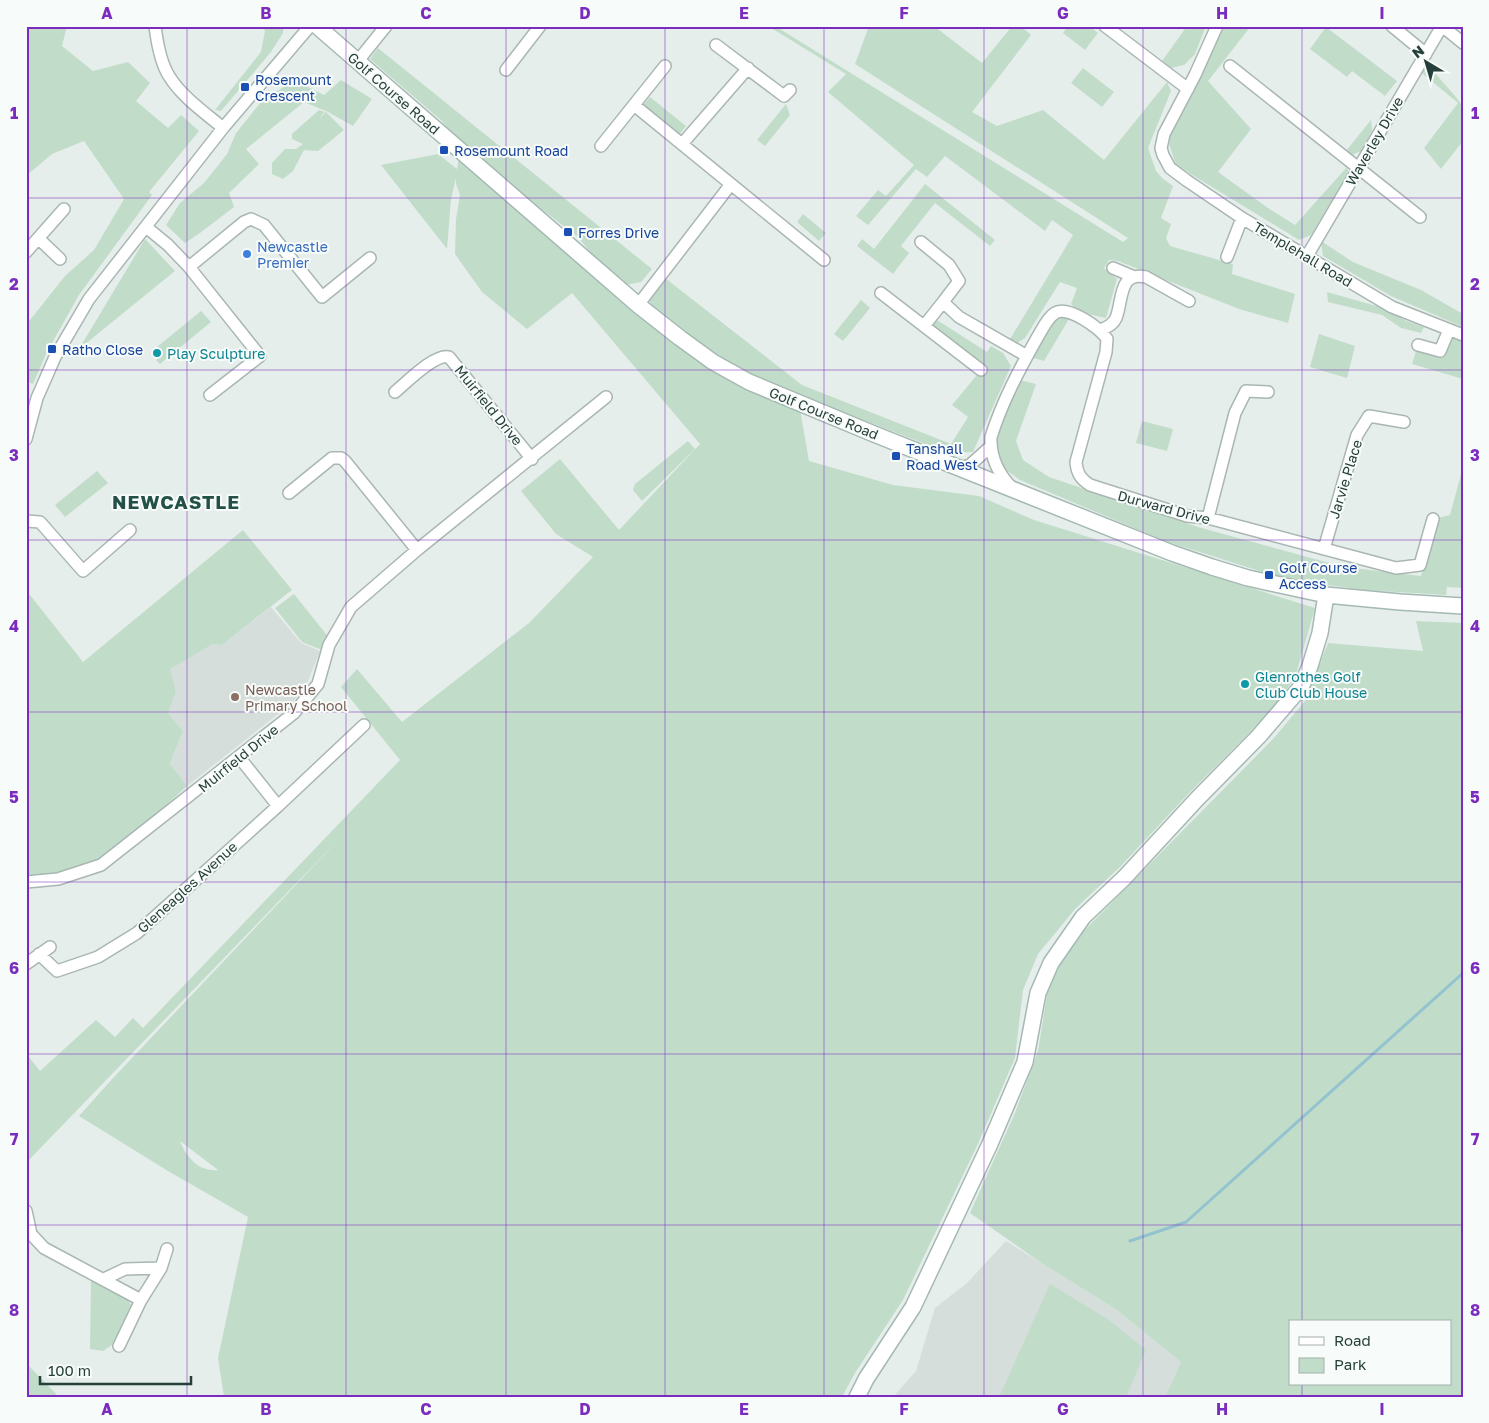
<svg xmlns="http://www.w3.org/2000/svg" width="1489" height="1423" font-family="'Golos Text',sans-serif">
<style>
.built{fill:#d5deda}
.green{fill:#c1ddca;fill-rule:evenodd}
.lines{fill:none;stroke-linecap:round;stroke-linejoin:round}
.stream{stroke:#93c3cf;stroke-width:3}
.street-casing{stroke:#a9b6b2;stroke-width:14}
.secondary-casing{stroke:#a5b9b3;stroke-width:18}
.street{stroke:#fff;stroke-width:11}
.secondary{stroke:#fff;stroke-width:15}
.grid{fill:none;stroke:#7b2cbf;stroke-width:1;stroke-opacity:0.55}
.transit-dot{fill:#1a4fb4;stroke:#f7fbf9;stroke-width:2}
.shop-dot{fill:#3f7fe0;stroke:#f7fbf9;stroke-width:2}
.culture-dot{fill:#0f9aa8;stroke:#f7fbf9;stroke-width:2}
.education-dot{fill:#8d6e63;stroke:#f7fbf9;stroke-width:2}
.labels{text-anchor:middle;dominant-baseline:central;stroke-width:4;stroke-linejoin:round;paint-order:stroke}
.transit-label{font-size:14px;fill:#164399;stroke:#f7fbf9;text-anchor:start}
.street-label{font-size:14px;fill:#263f3a;stroke:#f7fbf9}
.shop-label{font-size:14px;fill:#366cbe;stroke:#f7fbf9;text-anchor:start}
.culture-label{font-size:14px;fill:#0d838f;stroke:#f7fbf9;text-anchor:start}
.education-label{font-size:14px;fill:#785e54;stroke:#f7fbf9;text-anchor:start}
.district-label{font-size:19px;font-weight:bold;letter-spacing:1px;fill:#235147;stroke:#f7fbf9}
.neatline{fill:none;stroke:#7b2cbf;stroke-width:2}
.grid-label{font-size:16px;text-anchor:middle;font-weight:bold;fill:#7b2cbf}
</style>
<rect width="100%" height="100%" fill="#e6eeeb"/>
<path class="built" d="M 271,607 L 301,643 L 320,651 L 308,681 L 292,703 L 187,786 L 170,765 L 183,731 L 168,713 L 176,692 L 169,669 L 213,644 L 222,645 Z
M 1006,1241 L 1117,1310 L 1181,1362 L 1165,1397 L 893,1397 L 916,1371 L 935,1308 L 967,1283 Z"/>
<path class="green" d="M 26,26 L 67,26 L 62,46 L 93,71 L 128,62 L 150,83 L 136,101 L 168,128 L 181,115 L 199,131 L 149,192 L 152,195 L 79,295 L 47,352 L 33,384 L 26,381 L 26,325 L 65,276 L 94,250 L 124,199 L 84,141 L 52,154 L 26,176 Z
M 262,26 L 283,26 L 283,33 L 271,52 L 221,111 L 215,110 L 261,52 L 265,31 Z
M 768,26 L 775,26 L 1123,242 L 1128,238 L 855,64 L 869,26 L 934,26 L 982,63 L 1012,26 L 1021,26 L 1031,35 L 972,112 L 997,126 L 1043,110 L 1104,160 L 1167,82 L 1171,91 L 1148,148 L 1156,171 L 1162,178 L 1173,186 L 1161,218 L 1171,224 L 1166,238 L 1170,246 L 1233,264 L 1232,274 L 1295,294 L 1288,323 L 1239,309 L 1118,261 L 1109,260 L 1104,268 L 1117,279 L 1106,318 L 1079,312 L 1071,304 L 1077,288 L 1060,282 L 1025,338 L 1017,343 L 1007,344 L 1073,235 L 1052,220 L 1045,231 L 945,156 L 927,177 L 916,169 L 868,225 L 856,216 L 878,190 L 886,196 L 914,165 L 828,92 L 846,74 Z
M 1068,26 L 1089,26 L 1098,33 L 1085,50 L 1063,33 Z
M 1187,26 L 1206,26 L 1195,54 L 1184,65 L 1171,68 L 1162,61 Z
M 1222,26 L 1251,26 L 1208,81 L 1251,129 L 1218,172 L 1268,208 L 1295,225 L 1347,167 L 1348,173 L 1311,235 L 1299,240 L 1176,165 L 1169,144 L 1172,124 Z
M 1326,27 L 1397,81 L 1385,96 L 1352,71 L 1347,77 L 1310,49 Z
M 378,48 L 652,269 L 641,282 L 626,285 L 604,269 L 578,237 L 515,189 L 452,136 L 442,121 L 370,59 Z
M 1427,64 L 1456,97 L 1463,107 L 1463,141 L 1441,169 L 1424,148 L 1458,103 L 1422,73 Z
M 1083,68 L 1114,92 L 1102,107 L 1071,83 Z
M 294,80 L 324,95 L 341,80 L 372,99 L 353,126 L 328,112 L 304,102 L 246,149 L 259,164 L 229,193 L 234,207 L 200,233 L 185,243 L 166,225 L 180,203 L 204,183 L 227,154 L 236,133 L 261,102 Z
M 650,97 L 686,126 L 679,135 L 643,105 Z
M 786,104 L 790,115 L 765,146 L 757,140 Z
M 319,110 L 325,112 L 321,116 L 320,126 L 321,117 L 326,112 L 344,130 L 318,151 L 304,150 L 293,171 L 283,179 L 272,174 L 272,163 L 285,149 L 296,149 L 303,144 L 292,139 L 292,134 Z
M 1371,120 L 1372,131 L 1361,151 L 1352,155 L 1346,151 Z
M 460,151 L 683,340 L 799,404 L 809,461 L 893,485 L 979,496 L 1034,520 L 1315,608 L 1295,678 L 1272,710 L 1190,792 L 1119,868 L 1076,908 L 1038,954 L 1023,990 L 1015,1058 L 977,1146 L 903,1300 L 855,1373 L 842,1397 L 224,1397 L 218,1358 L 248,1217 L 168,1171 L 79,1116 L 114,1077 L 343,835 L 26,1163 L 26,1053 L 40,1071 L 96,1020 L 115,1037 L 133,1018 L 143,1028 L 400,760 L 341,687 L 357,669 L 402,722 L 529,623 L 593,557 L 556,534 L 521,491 L 560,459 L 619,530 L 700,444 L 572,293 L 527,329 L 482,292 L 455,254 L 456,219 L 460,195 L 456,184 L 456,178 L 451,199 L 447,249 L 381,165 L 438,154 L 457,169 ZM 180,1141 L 218,1170 C 199,1172 186,1157 180,1141 Z
M 925,184 L 995,240 L 990,246 L 935,203 L 901,246 L 909,253 L 893,274 L 857,246 L 862,239 L 874,249 Z
M 803,214 L 826,233 L 819,241 L 797,222 Z
M 145,239 L 175,271 L 79,349 Z
M 1321,241 L 1353,262 L 1421,290 L 1463,314 L 1463,327 L 1391,296 L 1323,256 Z
M 665,278 L 802,385 L 951,444 L 968,417 L 952,405 L 981,370 L 930,330 L 937,320 L 987,352 L 991,346 L 1003,353 L 1011,366 L 973,452 L 949,453 L 772,385 L 726,360 L 651,309 L 649,297 Z
M 1327,292 L 1387,309 L 1406,321 L 1424,327 L 1421,333 L 1401,328 L 1382,315 L 1328,302 Z
M 861,300 L 870,308 L 843,341 L 834,334 Z
M 201,311 L 211,322 L 160,364 L 156,360 L 163,354 L 157,347 Z
M 1072,314 L 1044,361 L 1027,356 L 1051,316 Z
M 1449,330 L 1463,335 L 1463,379 L 1412,364 L 1418,345 L 1440,351 Z
M 1319,334 L 1355,346 L 1347,378 L 1310,367 Z
M 1015,379 L 1036,384 L 1016,441 L 1023,460 L 1049,477 L 1198,527 L 1344,567 L 1421,576 L 1438,518 L 1450,515 L 1463,467 L 1463,588 L 1447,587 L 1446,595 L 1364,590 L 1285,579 L 1165,541 L 1020,480 L 1006,470 L 997,458 L 994,446 Z
M 1142,421 L 1173,429 L 1167,451 L 1136,443 Z
M 688,441 L 695,449 L 642,501 L 633,490 L 635,484 Z
M 97,471 L 108,483 L 65,517 L 55,505 Z
M 243,530 L 292,590 L 222,645 L 213,644 L 170,669 L 176,692 L 168,713 L 183,731 L 170,764 L 187,786 L 101,865 L 26,882 L 26,590 L 83,662 Z
M 294,594 L 330,639 L 322,650 L 302,642 L 275,608 Z
M 1416,621 L 1463,623 L 1463,1397 L 1165,1397 L 1181,1362 L 1117,1310 L 1043,1264 L 970,1213 L 1015,1113 L 1038,1051 L 1049,982 L 1066,949 L 1273,739 L 1305,701 L 1328,643 L 1423,651 ZM 1290,1322 L 1450,1322 L 1450,1384 L 1290,1384 Z
M 91,1277 L 125,1296 L 131,1305 L 112,1345 L 103,1351 L 90,1349 Z
M 1050,1284 L 1109,1320 L 1146,1350 L 1126,1397 L 999,1397 Z
M 26,1363 L 59,1397 L 26,1397 Z"/>
<g class="lines">
<path class="stream" d="M 1130,1241 L 1186,1222 L 1463,973"/>
<defs>
<path id="street" d="M 155,26 C 157,42 160,62 169,76 C 181,96 205,113 223,128
M 1105,26 L 1188,89
M 1217,26 L 1195,75 L 1164,134 L 1161,148 L 1163,155 L 1170,168 L 1186,180 L 1242,218 L 1392,307 L 1463,335
M 1392,26 L 1426,54
M 1442,26 L 1463,43
M 716,45 L 784,96 L 790,90
M 357,62 L 386,26
M 1230,66 L 1420,217
M 506,70 L 540,26
M 634,105 L 824,260
M 682,144 L 748,68
M 601,146 L 665,66
M 146,227 L 168,245 L 189,267 L 260,356 L 210,395
M 38,238 L 60,259
M 921,242 L 949,265 L 959,281 L 943,302 L 959,317 L 1027,356
M 26,252 L 64,209
M 1307,256 L 1442,26
M 1227,257 L 1242,218
M 189,267 L 244,222 L 251,219 L 264,225 L 322,297 L 370,258
M 1113,268 L 1132,276
M 881,293 L 981,370
M 638,305 L 731,184
M 924,326 L 943,302
M 1100,330 C 1106,328 1113,325 1116,318 C 1123,301 1118,271 1146,277 L 1189,301
M 1418,345 L 1440,351 L 1449,330
M 395,392 C 406,383 435,353 449,357 L 532,459
M 26,439 L 37,398 L 55,357 L 89,299 L 223,128 L 310,26
M 960,468 L 970,465 L 990,447
M 1013,489 C 998,474 990,458 991,437 C 1002,402 1019,370 1037,338 C 1042,330 1047,318 1055,313 C 1068,305 1100,328 1107,339 L 1106,352 L 1076,462 C 1077,474 1081,479 1090,485 L 1187,516 L 1208,518 L 1396,568 L 1420,565 L 1433,519
M 289,493 L 332,458 L 341,458 L 345,461 L 417,550
M 1208,518 L 1235,413 L 1246,391 L 1268,392
M 26,521 L 40,522 L 83,571 L 130,530
M 1324,549 L 1357,435 L 1369,416 L 1404,422
M 239,757 L 278,806
M 26,882 L 58,879 L 101,865 L 294,713 L 318,684 L 329,645 L 351,607 L 417,550 L 606,397
M 39,954 L 57,971 L 98,957 L 137,933 L 278,806 L 364,725
M 26,964 L 50,947
M 26,1211 L 31,1234 L 44,1248 L 141,1300 L 119,1346
M 104,1279 L 125,1269 L 161,1268
M 141,1300 L 161,1268 L 167,1249"/>
<path id="secondary" d="M 317,26 L 638,305 L 680,338 L 713,362 L 749,382 L 874,434 L 1172,553 L 1212,567 L 1248,578 L 1326,595 L 1400,602 L 1463,606
M 857,1397 L 866,1379 L 913,1307 L 989,1146 L 1025,1062 L 1038,993 L 1051,963 L 1083,917 L 1124,878 L 1197,799 L 1259,736 L 1301,687 L 1310,666 L 1320,633 L 1326,595"/>
</defs>
<use href="#street" class="street-casing"/>
<use href="#secondary" class="secondary-casing"/>
<use href="#street" class="street"/>
<use href="#secondary" class="secondary"/>
</g>
<path class="grid" d="M 187,26 L 187,1397M 346,26 L 346,1397M 506,26 L 506,1397M 665,26 L 665,1397M 824,26 L 824,1397M 984,26 L 984,1397M 1143,26 L 1143,1397M 1302,26 L 1302,1322M 26,198 L 1463,198M 26,370 L 1463,370M 26,540 L 1463,540M 26,712 L 1463,712M 26,882 L 1463,882M 26,1054 L 1463,1054M 26,1225 L 1463,1225M 1302,1384 L 1302,1397"/>
<g class="transit-dot">
<rect x="240" y="82" width="10" height="10" rx="2.5"/>
<rect x="439" y="145" width="10" height="10" rx="2.5"/>
<rect x="563" y="227" width="10" height="10" rx="2.5"/>
<rect x="47" y="344" width="10" height="10" rx="2.5"/>
<rect x="891" y="451" width="10" height="10" rx="2.5"/>
<rect x="1264" y="570" width="10" height="10" rx="2.5"/>
</g>
<circle class="shop-dot" cx="247" cy="254" r="5"/>
<g class="culture-dot">
<circle cx="157" cy="353" r="5"/>
<circle cx="1245" cy="684" r="5"/>
</g>
<circle class="education-dot" cx="235" cy="697" r="5"/>
<g class="labels">
<g class="transit-label">
<text x="255" y="79">Rosemount<tspan x="255" dy="16">Crescent</tspan></text>
<text x="454" y="150">Rosemount Road</text>
<text x="578" y="232">Forres Drive</text>
<text x="62" y="349">Ratho Close</text>
<text x="906" y="448">Tanshall<tspan x="906" dy="16">Road West</tspan></text>
<text x="1279" y="567">Golf Course<tspan x="1279" dy="16">Access</tspan></text>
</g>
<g class="street-label">
<text transform="translate(394 93) rotate(41)">Golf Course Road</text>
<text transform="translate(1374 141) rotate(-60)">Waverley Drive</text>
<text transform="translate(1303 254) rotate(31)">Templehall Road</text>
<text transform="translate(489 405) rotate(51)">Muirfield Drive</text>
<text transform="translate(824 413) rotate(22)">Golf Course Road</text>
<text transform="translate(1345 479) rotate(-73)">Jarvie Place</text>
<text transform="translate(1164 507) rotate(15)">Durward Drive</text>
<text transform="translate(238 758) rotate(-39)">Muirfield Drive</text>
<text transform="translate(187 887) rotate(-42)">Gleneagles Avenue</text>
</g>
<g class="shop-label">
<text x="257" y="246">Newcastle<tspan x="257" dy="16">Premier</tspan></text>
</g>
<g class="culture-label">
<text x="167" y="353">Play Sculpture</text>
<text x="1255" y="676">Glenrothes Golf<tspan x="1255" dy="16">Club Club House</tspan></text>
</g>
<g class="education-label">
<text x="245" y="689">Newcastle<tspan x="245" dy="16">Primary School</tspan></text>
</g>
<g class="district-label">
<text x="176" y="501">NEWCASTLE</text>
</g>
</g>
<rect width="1489" height="1423" fill="none" stroke="#f7fbf9" stroke-width="55"/>
<rect x="1289" y="1320" width="162" height="65" fill="#f7fbf9" stroke="#a3b0ad"/>
<rect x="1299" y="1337" width="25" height="8" fill="#ffffff" stroke="#a3b0ad"/>
<text x="1334" y="1346" font-size="15" fill="#263f3a">Road</text>
<rect x="1299" y="1358" width="25" height="15" fill="#c1ddca" stroke="#a3b0ad"/>
<text x="1334" y="1370" font-size="15" fill="#263f3a">Park</text>
<g transform="translate(1426 62) rotate(322)" stroke="#f7fbf9" stroke-width="4" paint-order="stroke">
<path d="M0-4L9 19L0 12L-9 19Z" fill="#263f3a"/>
<text y="-8" font-size="14" font-weight="bold" text-anchor="middle" fill="#263f3a">N</text>
</g>
<path d="M40 1376v8h151v-8" fill="none" stroke="#263f3a" stroke-width="2.5"/>
<text x="48" y="1376" font-size="15" fill="#263f3a" stroke="#f7fbf9" stroke-width="4" paint-order="stroke">100 m</text>
<rect x="28" y="28" width="1434" height="1368" class="neatline"/>
<g class="grid-label">
<text x="107" y="19">A</text>
<text x="266" y="19">B</text>
<text x="426" y="19">C</text>
<text x="585" y="19">D</text>
<text x="744" y="19">E</text>
<text x="904" y="19">F</text>
<text x="1063" y="19">G</text>
<text x="1222" y="19">H</text>
<text x="1382" y="19">I</text>
<text x="14" y="119">1</text>
<text x="1475" y="119">1</text>
<text x="14" y="290">2</text>
<text x="1475" y="290">2</text>
<text x="14" y="461">3</text>
<text x="1475" y="461">3</text>
<text x="14" y="632">4</text>
<text x="1475" y="632">4</text>
<text x="14" y="803">5</text>
<text x="1475" y="803">5</text>
<text x="14" y="974">6</text>
<text x="1475" y="974">6</text>
<text x="14" y="1145">7</text>
<text x="1475" y="1145">7</text>
<text x="14" y="1316">8</text>
<text x="1475" y="1316">8</text>
<text x="107" y="1415">A</text>
<text x="266" y="1415">B</text>
<text x="426" y="1415">C</text>
<text x="585" y="1415">D</text>
<text x="744" y="1415">E</text>
<text x="904" y="1415">F</text>
<text x="1063" y="1415">G</text>
<text x="1222" y="1415">H</text>
<text x="1382" y="1415">I</text>
</g>
</svg>
